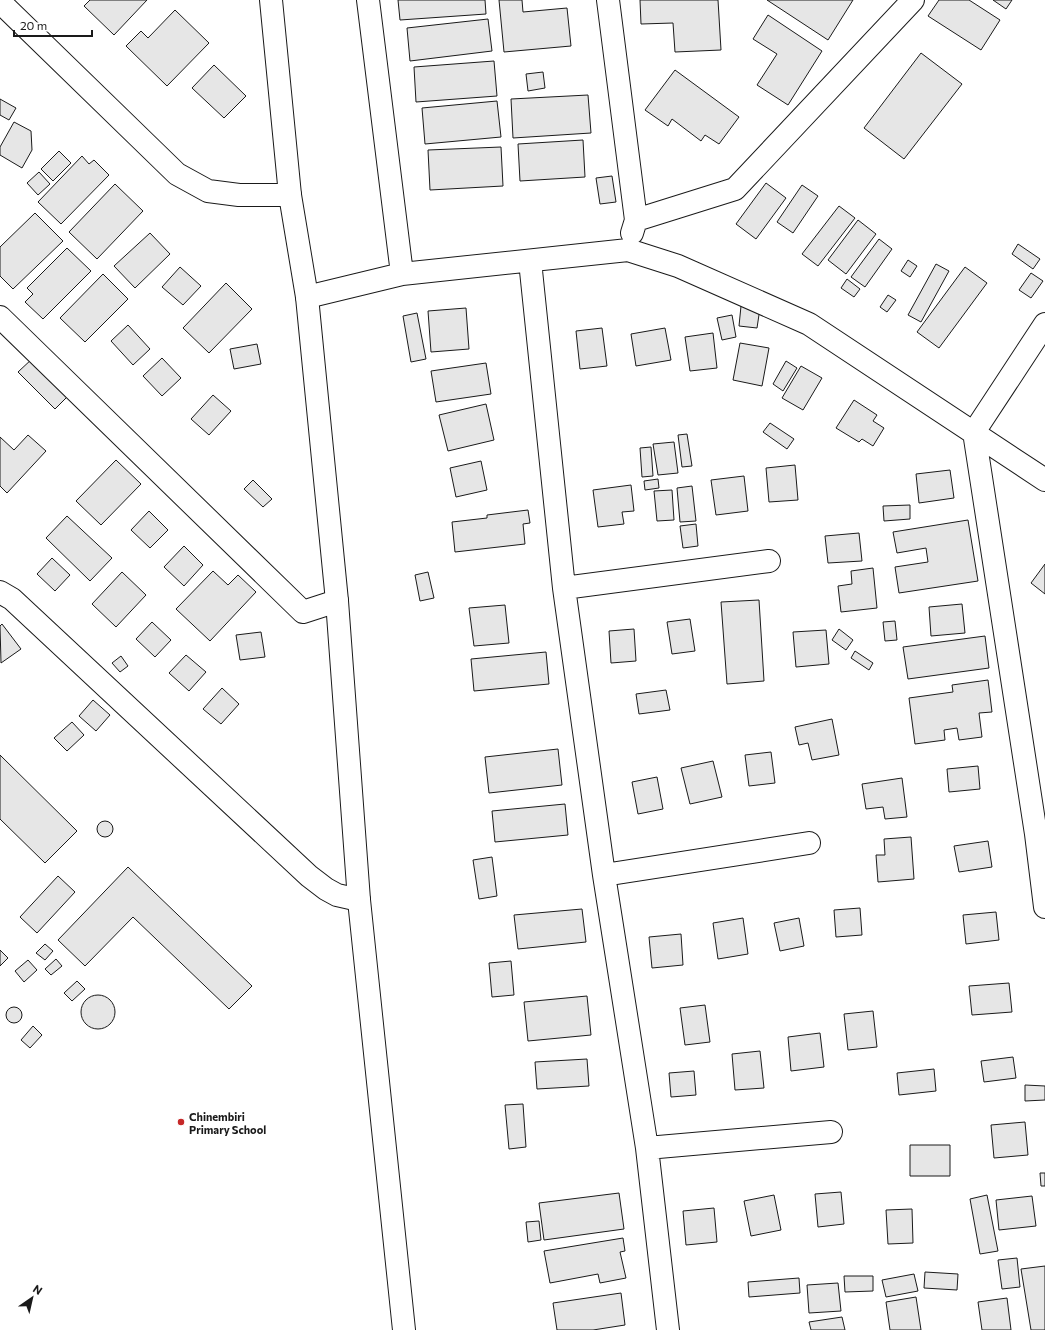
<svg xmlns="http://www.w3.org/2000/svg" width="1045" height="1330" font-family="Commissioner,sans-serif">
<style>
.building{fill:#e6e6e6;stroke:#1a1a1a}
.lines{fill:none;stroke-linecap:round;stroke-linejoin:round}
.street-casing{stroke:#1a1a1a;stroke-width:24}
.secondary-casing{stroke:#1a1a1a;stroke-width:24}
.street{stroke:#fff;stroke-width:22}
.secondary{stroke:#fff;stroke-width:22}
.poi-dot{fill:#c62828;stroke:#fff;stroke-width:1.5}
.labels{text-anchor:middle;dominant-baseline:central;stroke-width:3;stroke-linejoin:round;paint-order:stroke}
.poi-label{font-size:11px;font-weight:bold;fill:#1a1a1a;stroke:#fff;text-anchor:start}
</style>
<rect width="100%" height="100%" fill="#fff"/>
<path class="building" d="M 90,0 L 147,0 L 114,35 L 84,6 Z
M 398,0 L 485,0 L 486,14 L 400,20 Z
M 499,0 L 522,0 L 523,12 L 567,8 L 571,46 L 504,52 Z
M 640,0 L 718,0 L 721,50 L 675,52 L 673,23 L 641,24 Z
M 767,0 L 853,0 L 828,40 Z
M 939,0 L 969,0 L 1000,20 L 981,50 L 928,16 Z
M 993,0 L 1012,0 L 1006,9 Z
M 175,10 L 209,43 L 167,86 L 126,46 L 141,31 L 148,38 Z
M 768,15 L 822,51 L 788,105 L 757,85 L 777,54 L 753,39 Z
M 488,19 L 492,51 L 410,61 L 407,28 Z
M 921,53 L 962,84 L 904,159 L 864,128 Z
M 494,61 L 497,96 L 416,102 L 414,67 Z
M 214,65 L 246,96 L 224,118 L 192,88 Z
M 675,70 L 739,117 L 719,144 L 705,135 L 701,141 L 672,119 L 668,126 L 645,110 Z
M 543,72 L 545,88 L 528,91 L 526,74 Z
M 588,95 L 591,133 L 513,138 L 511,99 Z
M 0,99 L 16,108 L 9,120 L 0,115 Z
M 497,101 L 501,137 L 425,144 L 422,108 Z
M 14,122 L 31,131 L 32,150 L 22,168 L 0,155 L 0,147 Z
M 583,140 L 585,177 L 520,181 L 518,144 Z
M 501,147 L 503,186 L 430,190 L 428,150 Z
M 59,151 L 71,163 L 53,181 L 41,169 Z
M 82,156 L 89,164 L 94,160 L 109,175 L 61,224 L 38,202 Z
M 39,172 L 50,184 L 38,195 L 27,183 Z
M 612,176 L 616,202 L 600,204 L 596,178 Z
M 766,183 L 786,198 L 756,239 L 736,224 Z
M 115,184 L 143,211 L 97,259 L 69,232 Z
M 802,185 L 818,196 L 793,233 L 777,222 Z
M 839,206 L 855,218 L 818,266 L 802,254 Z
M 35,213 L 63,241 L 13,289 L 0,276 L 0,247 Z
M 858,220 L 876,234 L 846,274 L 828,260 Z
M 150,233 L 170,254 L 135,288 L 114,266 Z
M 879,239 L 892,249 L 865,287 L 851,277 Z
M 1018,244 L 1040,259 L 1033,269 L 1012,254 Z
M 67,248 L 91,271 L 43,319 L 25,302 L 33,294 L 27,288 Z
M 908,260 L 917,266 L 910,277 L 901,271 Z
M 936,264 L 949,271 L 921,322 L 908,315 Z
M 180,267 L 201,286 L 183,305 L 162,287 Z
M 965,267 L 987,283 L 939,348 L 917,332 Z
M 1031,273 L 1043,281 L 1031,298 L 1019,290 Z
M 103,274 L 128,299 L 85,342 L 60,318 Z
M 847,279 L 860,289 L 854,297 L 841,288 Z
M 226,283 L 252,309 L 209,353 L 183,328 Z
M 888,295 L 896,300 L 887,312 L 880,307 Z
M 741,306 L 760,308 L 757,328 L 739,326 Z
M 466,308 L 469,349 L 431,352 L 428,311 Z
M 417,313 L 426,359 L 411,362 L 403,316 Z
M 732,315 L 736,337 L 722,340 L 717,318 Z
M 128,325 L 150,349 L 133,365 L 111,341 Z
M 602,328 L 607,366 L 580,369 L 576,331 Z
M 665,328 L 671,360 L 636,366 L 631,334 Z
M 713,333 L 717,368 L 690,371 L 685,337 Z
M 740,343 L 769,348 L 762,386 L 733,380 Z
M 257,344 L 261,364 L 234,369 L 230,349 Z
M 33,358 L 69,395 L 55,409 L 18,372 Z
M 162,358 L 181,378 L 162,396 L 143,376 Z
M 786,361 L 797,368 L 783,391 L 773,384 Z
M 486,363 L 491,394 L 436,402 L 431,371 Z
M 801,366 L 822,378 L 803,410 L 782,398 Z
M 213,395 L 231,411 L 209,435 L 191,419 Z
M 854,400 L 877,415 L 873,421 L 884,428 L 873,446 L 862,439 L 859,442 L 836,428 Z
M 486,404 L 494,440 L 448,451 L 439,415 Z
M 770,423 L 794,439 L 787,449 L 763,432 Z
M 687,434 L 692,466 L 682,467 L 678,435 Z
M 28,435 L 46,451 L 7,493 L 0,486 L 0,437 L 14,450 Z
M 674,442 L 678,473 L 658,475 L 653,444 Z
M 651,447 L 653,476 L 642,477 L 640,448 Z
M 116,460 L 141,484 L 101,525 L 76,501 Z
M 481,461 L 487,490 L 456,497 L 450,468 Z
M 795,465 L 798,500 L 769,502 L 766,468 Z
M 950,470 L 954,498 L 919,503 L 916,474 Z
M 744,476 L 748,511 L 716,515 L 711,480 Z
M 658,479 L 659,488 L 645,490 L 644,481 Z
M 253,480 L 272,499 L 263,507 L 244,489 Z
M 631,485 L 634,511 L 622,512 L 624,524 L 598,527 L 593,490 Z
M 692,486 L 696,521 L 680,522 L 677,488 Z
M 672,490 L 674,520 L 657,521 L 654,491 Z
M 910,505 L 910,519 L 884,521 L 883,506 Z
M 528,510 L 530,523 L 523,524 L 525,544 L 455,552 L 452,522 L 487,518 L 487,515 Z
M 149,511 L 168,530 L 150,548 L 131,530 Z
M 67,516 L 112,558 L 90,581 L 46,538 Z
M 968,520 L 978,581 L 899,593 L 895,567 L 928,562 L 926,548 L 897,553 L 893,532 Z
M 696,524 L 698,546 L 683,548 L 680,526 Z
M 859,533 L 862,561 L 828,563 L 825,536 Z
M 184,546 L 203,565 L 184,586 L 164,567 Z
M 52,558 L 70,575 L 55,591 L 37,574 Z
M 1045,564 L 1045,594 L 1031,583 Z
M 873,568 L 877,608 L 841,612 L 838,586 L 852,584 L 851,571 Z
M 213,571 L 228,585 L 238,575 L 256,592 L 210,641 L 176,609 Z
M 122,572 L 146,595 L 116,627 L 92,604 Z
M 428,572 L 434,598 L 420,601 L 415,575 Z
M 759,600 L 764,681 L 727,684 L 721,602 Z
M 962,604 L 965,633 L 931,636 L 929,607 Z
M 505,605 L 509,643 L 474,646 L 469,608 Z
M 690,619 L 695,651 L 672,654 L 667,622 Z
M 895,621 L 897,640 L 885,641 L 883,622 Z
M 152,622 L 171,640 L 155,657 L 136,639 Z
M 2,624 L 21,649 L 1,663 L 0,626 Z
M 634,629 L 636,661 L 611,663 L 609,631 Z
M 839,629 L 853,640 L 846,650 L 832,640 Z
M 826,630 L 829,664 L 796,667 L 793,632 Z
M 261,632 L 265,657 L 240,660 L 236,635 Z
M 985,636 L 989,668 L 908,679 L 903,647 Z
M 855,651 L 873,663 L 869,670 L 851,658 Z
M 546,652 L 549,684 L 474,691 L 471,659 Z
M 186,655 L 206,672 L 189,691 L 169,673 Z
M 121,656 L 128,666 L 120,672 L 112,663 Z
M 988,680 L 992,712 L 979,713 L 982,737 L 959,740 L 957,728 L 944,730 L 945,740 L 915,744 L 909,698 L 953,692 L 952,685 Z
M 222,688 L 239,704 L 221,724 L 203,709 Z
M 666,690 L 670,710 L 639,714 L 636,694 Z
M 93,700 L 110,715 L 96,731 L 79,716 Z
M 832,719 L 839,755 L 812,760 L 808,743 L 799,745 L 795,727 Z
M 72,722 L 84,735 L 67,751 L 54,738 Z
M 558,749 L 562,785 L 489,793 L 485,757 Z
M 771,752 L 775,783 L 749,786 L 745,755 Z
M 0,755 L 77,831 L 45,863 L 0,819 Z
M 713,761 L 722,797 L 690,804 L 681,768 Z
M 978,766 L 980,789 L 949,792 L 947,769 Z
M 657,777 L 663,809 L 638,814 L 632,782 Z
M 902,778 L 907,817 L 885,819 L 883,807 L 866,809 L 862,784 Z
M 565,804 L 568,835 L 495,842 L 492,811 Z
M97 829a8 8 0 1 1 16 0a8 8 0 1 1-16 0Z
M 911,837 L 914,879 L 878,882 L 876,855 L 885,855 L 884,839 Z
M 988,841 L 992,867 L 959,872 L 954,846 Z
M 492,857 L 497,896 L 479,899 L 473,860 Z
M 128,867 L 252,986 L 229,1009 L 133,917 L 85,966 L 58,940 Z
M 58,876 L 75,892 L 37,933 L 20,917 Z
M 860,908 L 862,935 L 836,937 L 834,910 Z
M 582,909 L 586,942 L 518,949 L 514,915 Z
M 996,912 L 999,940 L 966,944 L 963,915 Z
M 743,918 L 748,954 L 718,959 L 713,923 Z
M 799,918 L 804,946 L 780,951 L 774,923 Z
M 681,934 L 683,965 L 652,968 L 649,937 Z
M 45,944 L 53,951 L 45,960 L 36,953 Z
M 0,950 L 8,958 L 0,966 Z
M 56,959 L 62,966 L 51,975 L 45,969 Z
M 28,960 L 37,970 L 24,982 L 15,971 Z
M 511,961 L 514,995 L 492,997 L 489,963 Z
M 77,981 L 85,989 L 72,1001 L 64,993 Z
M 1009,983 L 1012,1012 L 972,1015 L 969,986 Z
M81 1012a17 17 0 1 1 34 0a17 17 0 1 1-34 0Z
M 587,996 L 591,1035 L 528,1041 L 524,1002 Z
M 705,1005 L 710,1042 L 685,1045 L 680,1008 Z
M6 1015a8 8 0 1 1 16 0a8 8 0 1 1-16 0Z
M 873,1011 L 877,1047 L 848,1050 L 844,1014 Z
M 33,1026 L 42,1035 L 30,1048 L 21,1040 Z
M 820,1033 L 824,1067 L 791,1071 L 788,1037 Z
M 760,1051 L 764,1088 L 735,1090 L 732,1054 Z
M 1013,1057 L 1016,1078 L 984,1082 L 981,1061 Z
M 587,1059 L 589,1086 L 537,1089 L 535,1062 Z
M 934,1069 L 936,1091 L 899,1095 L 897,1073 Z
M 694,1071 L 696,1095 L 671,1097 L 669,1073 Z
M 1025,1085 L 1045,1086 L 1045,1100 L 1025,1101 Z
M 523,1104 L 526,1147 L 509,1149 L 505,1105 Z
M 1025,1122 L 1028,1155 L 994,1158 L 991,1125 Z
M 910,1145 L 950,1145 L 950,1176 L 910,1176 Z
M 1040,1173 L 1045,1173 L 1045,1186 L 1041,1186 Z
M 841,1192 L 844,1224 L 818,1227 L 815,1194 Z
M 619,1193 L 624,1229 L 544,1240 L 539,1203 Z
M 774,1195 L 781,1230 L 751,1236 L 744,1201 Z
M 987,1195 L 998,1251 L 980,1254 L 970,1199 Z
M 1032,1196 L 1036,1226 L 999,1230 L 996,1200 Z
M 714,1208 L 717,1242 L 686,1245 L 683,1211 Z
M 912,1209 L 913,1243 L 888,1244 L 886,1210 Z
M 539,1221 L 541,1240 L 528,1242 L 526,1222 Z
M 623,1238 L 625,1251 L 620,1252 L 626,1278 L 600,1283 L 598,1274 L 550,1283 L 544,1251 Z
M 1017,1258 L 1020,1287 L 1002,1289 L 998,1260 Z
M 1045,1266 L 1045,1330 L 1031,1330 L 1021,1269 Z
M 925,1272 L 958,1274 L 957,1290 L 924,1288 Z
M 914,1274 L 918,1291 L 886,1297 L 882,1280 Z
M 844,1276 L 873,1276 L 873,1291 L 845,1292 Z
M 799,1278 L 800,1293 L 749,1297 L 748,1282 Z
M 838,1283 L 841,1311 L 809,1313 L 807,1285 Z
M 621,1293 L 625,1325 L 593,1330 L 557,1330 L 553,1303 Z
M 916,1297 L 921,1330 L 890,1330 L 886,1302 Z
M 1007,1298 L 1011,1330 L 982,1330 L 978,1302 Z
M 842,1317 L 845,1330 L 811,1330 L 809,1322 Z"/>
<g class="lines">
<defs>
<path id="street" d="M 368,0 L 402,274
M 608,0 L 636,220 L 632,233
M 0,2 L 177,174 L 208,191 L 239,195 L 290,195
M 636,220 L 735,189 L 913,0
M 530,261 L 564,588 L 604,875 L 647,1148 L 668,1330
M 307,297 L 402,274 L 628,250 L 678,266 L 809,324 L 1045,480
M 0,317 L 303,612 L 337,601
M 1045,324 L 974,432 L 1036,834 L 1045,907
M 564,588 L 769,561
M 0,592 L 12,599 L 309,876 L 326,889 L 337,895 L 359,900
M 604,875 L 809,843
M 647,1148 L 831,1132"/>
<path id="secondary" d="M 271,0 L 290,195 L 307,297 L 337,601 L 359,900 L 404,1330"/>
</defs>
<use href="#street" class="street-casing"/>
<use href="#secondary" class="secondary-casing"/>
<use href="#street" class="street"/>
<use href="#secondary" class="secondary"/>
</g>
<circle class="poi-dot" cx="181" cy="1122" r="4"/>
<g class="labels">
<g class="poi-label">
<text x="189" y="1116">Chinembiri<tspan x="189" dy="13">Primary School</tspan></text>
</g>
</g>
<g transform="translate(32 1298) rotate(34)" stroke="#ffffff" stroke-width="3" paint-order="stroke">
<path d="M0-3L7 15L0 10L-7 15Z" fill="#1a1a1a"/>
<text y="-6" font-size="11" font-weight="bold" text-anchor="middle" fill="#1a1a1a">N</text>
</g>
<path d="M14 30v6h78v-6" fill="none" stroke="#1a1a1a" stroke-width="2"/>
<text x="20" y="30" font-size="12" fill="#1a1a1a" stroke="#ffffff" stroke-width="3" paint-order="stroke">20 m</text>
</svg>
